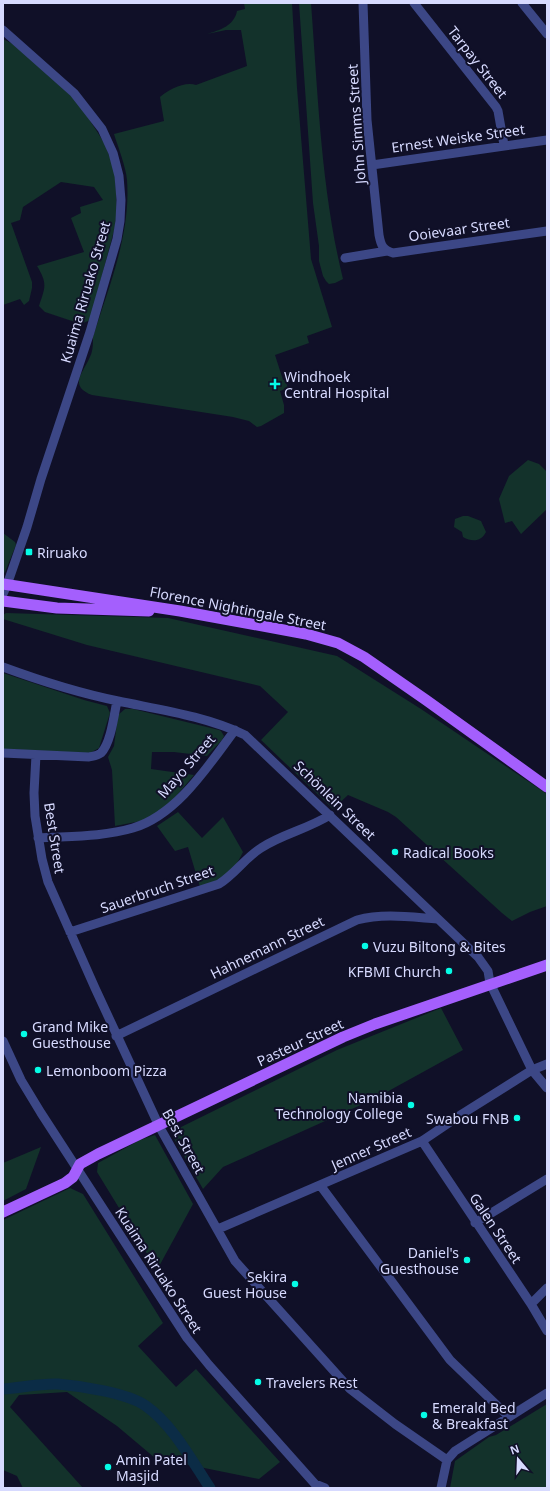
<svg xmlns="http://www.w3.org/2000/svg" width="550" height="1491" font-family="'Noto Sans',sans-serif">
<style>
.green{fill:#13322b}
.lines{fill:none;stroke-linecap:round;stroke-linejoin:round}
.river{stroke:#0b2c46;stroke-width:11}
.minor{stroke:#3c4786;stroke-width:9}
.major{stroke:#a45ffd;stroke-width:11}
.poi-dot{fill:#05fce6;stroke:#101028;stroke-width:1.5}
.labels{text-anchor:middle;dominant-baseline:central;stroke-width:4;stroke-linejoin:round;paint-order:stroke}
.street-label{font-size:14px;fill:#d7daff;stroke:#101028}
.poi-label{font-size:14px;fill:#d7daff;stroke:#101028;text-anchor:start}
</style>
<rect width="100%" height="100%" fill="#101028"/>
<path class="green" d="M 244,3 L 292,3 L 297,88 L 311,259 L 332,327 L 307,336 L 309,343 L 275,355 L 283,380 L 285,380 L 288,388 L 280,391 L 284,405 L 284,413 L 261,426 L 257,427 L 249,421 L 233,417 L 92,395 C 69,386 82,374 89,359 C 93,352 93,345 93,337 C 109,286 131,234 127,180 C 126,167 118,147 114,134 L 164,121 L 160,97 C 168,90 185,81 196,85 L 247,66 L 241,30 L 226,30 L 207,34 C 220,30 234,26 237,11 L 245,9 Z
M 299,3 L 311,3 C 318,95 321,189 343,279 L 335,283 L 329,284 L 326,281 L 323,276 L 319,261 L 319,246 L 313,203 Z
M 3,39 L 13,44 L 78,102 L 105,144 L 115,172 L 117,212 L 115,227 L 90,320 L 81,324 L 45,312 L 39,306 C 45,287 48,284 37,266 L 84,252 L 71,218 L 81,213 L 80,207 L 103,200 L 94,187 L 61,182 L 23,207 L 20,220 L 11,223 L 32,282 L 32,288 L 29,301 L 24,305 L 20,299 L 3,305 Z
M 528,460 L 539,464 L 547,472 L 547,509 L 521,534 L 512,521 L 505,523 L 499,499 L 509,476 Z
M 463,516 L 468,516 L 481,521 L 486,532 C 481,542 472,542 463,537 L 462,532 L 454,527 L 455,519 Z
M 3,533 L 15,542 L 16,545 L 5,572 L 3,574 Z
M 6,613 L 168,618 L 337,656 L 421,709 L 547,794 L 547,906 L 530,912 L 512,921 L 502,913 L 396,817 L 388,812 L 348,795 L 333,809 L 261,740 L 288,712 L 260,686 L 87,645 L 3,619 L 3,615 Z
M 3,673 L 84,700 L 107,706 L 110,713 L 99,748 L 90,753 L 84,753 L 3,749 Z
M 125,709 L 133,709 L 219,730 L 221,731 L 224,736 L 222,740 L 207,756 L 174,752 L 152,752 L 151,769 L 194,775 L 166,808 L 141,821 L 115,826 L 112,770 L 108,757 L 114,746 L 118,715 Z
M 178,812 L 202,838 L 223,817 L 243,852 C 232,875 223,879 200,887 L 188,847 L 175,851 L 157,826 Z
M 441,1008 L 463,1050 L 374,1099 L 223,1167 L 203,1189 L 173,1137 L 175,1130 L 337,1050 Z
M 155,1135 L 193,1204 L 157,1270 L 97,1172 L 98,1163 L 140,1140 Z
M 41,1147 L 26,1189 L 3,1201 L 3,1163 Z
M 70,1188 L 83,1194 L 163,1323 L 138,1346 L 176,1387 L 196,1369 L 280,1462 L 259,1479 L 155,1458 L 117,1426 L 67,1392 L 19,1395 L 10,1407 L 83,1488 L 23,1488 L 17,1476 L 3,1470 L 3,1220 Z
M 547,1404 L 547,1488 L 450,1488 L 455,1461 L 489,1437 L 496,1435 Z"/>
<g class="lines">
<path class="river" d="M 3,1389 C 19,1388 42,1383 58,1384 C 81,1386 128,1393 146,1406 C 173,1425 192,1461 210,1488"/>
<path class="minor" d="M 363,3 L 367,120 L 379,235 C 381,246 383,250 393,253 L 547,231
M 414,3 L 496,107 L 498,111 L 504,145
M 522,3 L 547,34
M 3,30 L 74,93 L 102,129 L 113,153 L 119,176 L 121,200 L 120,221 L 117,239 L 90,332 L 41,479 L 27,527 L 7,585 L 3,594
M 372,165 L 547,140
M 345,258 L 387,251
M 3,667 C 41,681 79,693 118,701 C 161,710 205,716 245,735 L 478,957 L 488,971 L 490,983 L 532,1070 L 547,1088
M 3,753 L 89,757 C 93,756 97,756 101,753 C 111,743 114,715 117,701
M 36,755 L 34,793 L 35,816 L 42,859 L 48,882 L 95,988 L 159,1126 L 235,1261 L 350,1389 L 395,1424 L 447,1460
M 38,838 C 69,836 103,837 133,828 C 177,815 208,766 235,730
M 70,932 L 219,884 C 235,874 245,858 261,848 C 282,834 308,829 330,815
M 116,1036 L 357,920 C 383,913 410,917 437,919
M 3,1041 L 21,1080 L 41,1113 L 187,1338 L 209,1365 L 315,1484 L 325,1488
M 422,1141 L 531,1304 L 547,1331
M 320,1185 L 450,1360 L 509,1417
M 475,1223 L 547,1179
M 218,1229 L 422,1141 L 462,1114 L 532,1070 L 547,1064
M 531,1304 L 547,1288
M 441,1488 L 447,1460 L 455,1451 L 547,1393"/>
<path class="major" d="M 3,584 L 180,611 L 306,634 L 338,643 L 364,657 L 426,700 L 547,787
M 3,601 L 57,608 L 149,611
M 3,1212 L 65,1183 L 73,1177 L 80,1164 L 98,1154 L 343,1037 L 375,1024 L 547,965"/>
</g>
<g class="poi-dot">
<path d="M273 378h4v4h4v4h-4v4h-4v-4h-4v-4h4z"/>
<rect x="25" y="548" width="8" height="8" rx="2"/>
<circle cx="395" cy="852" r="4"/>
<circle cx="365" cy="946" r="4"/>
<circle cx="449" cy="971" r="4"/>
<circle cx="24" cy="1034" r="4"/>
<circle cx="38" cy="1070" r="4"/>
<circle cx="411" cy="1105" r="4"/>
<circle cx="517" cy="1118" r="4"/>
<circle cx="467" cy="1260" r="4"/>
<circle cx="295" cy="1284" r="4"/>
<circle cx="258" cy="1382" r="4"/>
<circle cx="424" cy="1415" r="4"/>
<circle cx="108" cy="1467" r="4"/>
</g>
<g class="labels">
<g class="street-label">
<text transform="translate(478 62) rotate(52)">Tarpay Street</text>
<text transform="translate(356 124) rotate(-94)">John Simms Street</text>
<text transform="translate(458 138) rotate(-8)">Ernest Weiske Street</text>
<text transform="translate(459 229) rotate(-8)">Ooievaar Street</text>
<text transform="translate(85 292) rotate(-74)">Kuaima Riruako Street</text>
<text transform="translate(238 608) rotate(11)">Florence Nightingale Street</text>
<text transform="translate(186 766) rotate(-49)">Mayo Street</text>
<text transform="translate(335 800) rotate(44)">Schönlein Street</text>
<text transform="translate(55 838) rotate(81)">Best Street</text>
<text transform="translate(157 889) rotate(-19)">Sauerbruch Street</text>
<text transform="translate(267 947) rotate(-26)">Hahnemann Street</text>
<text transform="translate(300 1042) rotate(-25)">Pasteur Street</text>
<text transform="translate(184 1141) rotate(61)">Best Street</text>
<text transform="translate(371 1148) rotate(-24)">Jenner Street</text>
<text transform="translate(496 1228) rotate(56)">Galen Street</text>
<text transform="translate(159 1270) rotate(57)">Kuaima Riruako Street</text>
</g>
<g class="poi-label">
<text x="284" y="376">Windhoek<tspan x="284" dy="16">Central Hospital</tspan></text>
<text x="37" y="552">Riruako</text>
<text x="403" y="852">Radical Books</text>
<text x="373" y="946">Vuzu Biltong &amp; Bites</text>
<text x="441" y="971" text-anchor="end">KFBMI Church</text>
<text x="32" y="1026">Grand Mike<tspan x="32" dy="16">Guesthouse</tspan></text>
<text x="46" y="1070">Lemonboom Pizza</text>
<text x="403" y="1097" text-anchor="end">Namibia<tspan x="403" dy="16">Technology College</tspan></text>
<text x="509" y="1118" text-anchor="end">Swabou FNB</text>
<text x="459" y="1252" text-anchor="end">Daniel's<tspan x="459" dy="16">Guesthouse</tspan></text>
<text x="287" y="1276" text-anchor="end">Sekira<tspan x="287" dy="16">Guest House</tspan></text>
<text x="266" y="1382">Travelers Rest</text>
<text x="432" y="1407">Emerald Bed<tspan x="432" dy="16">&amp; Breakfast</tspan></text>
<text x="116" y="1459">Amin Patel<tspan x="116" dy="16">Masjid</tspan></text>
</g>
</g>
<rect width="550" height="1491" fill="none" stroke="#d7daff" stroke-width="8"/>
<g transform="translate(518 1459) rotate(341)" stroke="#101028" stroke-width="3" paint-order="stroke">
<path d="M0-3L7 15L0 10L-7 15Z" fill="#d7daff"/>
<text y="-6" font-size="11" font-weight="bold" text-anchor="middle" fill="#d7daff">N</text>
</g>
</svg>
